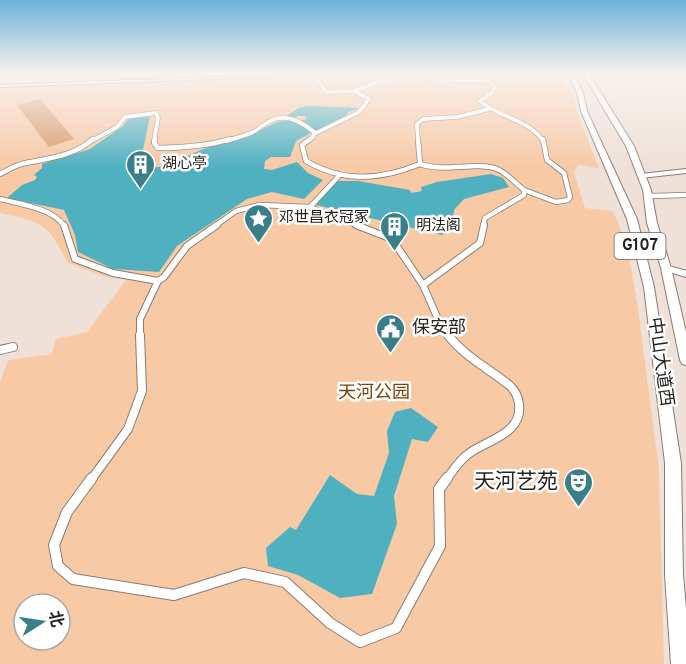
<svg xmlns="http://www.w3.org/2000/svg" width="686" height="664" font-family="Overpass,'Noto Sans SC',sans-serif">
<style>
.green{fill:#f8c9a5;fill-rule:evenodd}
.water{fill:#4fb0c0}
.building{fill:#d79c6e}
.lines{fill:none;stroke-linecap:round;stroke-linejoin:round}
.street-far4-casing{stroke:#887c73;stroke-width:5}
.street-far3-casing{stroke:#887c73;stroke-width:6}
.street-far2-casing{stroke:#887c73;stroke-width:8}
.street-far1-casing{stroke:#887c73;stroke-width:10}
.street-casing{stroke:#887c73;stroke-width:12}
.secondary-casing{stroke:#887c73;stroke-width:2}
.highway-casing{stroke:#887c73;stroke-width:2}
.street-far4{stroke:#fff;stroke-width:4}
.street-far3{stroke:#fff;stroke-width:4.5}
.street-far2{stroke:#fff;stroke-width:6}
.street-far1{stroke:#fff;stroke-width:8}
.street{stroke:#fff;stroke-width:10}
.secondary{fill:#fff;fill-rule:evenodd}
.highway{fill:#fff;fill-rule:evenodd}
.labels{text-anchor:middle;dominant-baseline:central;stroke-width:5;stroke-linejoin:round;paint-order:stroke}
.far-poi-label{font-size:15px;fill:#27221e;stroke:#fff;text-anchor:start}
.shield{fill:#fff;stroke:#686462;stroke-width:1.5}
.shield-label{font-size:16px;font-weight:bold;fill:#27221e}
.poi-label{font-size:18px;fill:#27221e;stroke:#fff;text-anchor:start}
.street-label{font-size:18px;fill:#27221e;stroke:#fff}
.park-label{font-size:18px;fill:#7a430b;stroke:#fff}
.near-poi-label{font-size:21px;fill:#27221e;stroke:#fff;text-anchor:end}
</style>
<rect width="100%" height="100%" fill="#efe1d8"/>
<path class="green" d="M 339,74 L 565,74 L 568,78 L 562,80 L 573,95 L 577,113 L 599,168 L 578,165 L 574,172 L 585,208 L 613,211 L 627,245 L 638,309 L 659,470 L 664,664 L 0,664 L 0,382 L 8,360 L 52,354 L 56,339 L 87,332 L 126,280 L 103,276 L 68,263 C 46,222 45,223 0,213 L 0,88 L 239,77 L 298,78 ZM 24,604 L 60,604 L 60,640 L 24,640 Z"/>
<path class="water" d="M 311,106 L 361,108 L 348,112 L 345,117 L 317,131 L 300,121 L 307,119 L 305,116 L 297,116 L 295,119 L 283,118 L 301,107 Z
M 150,116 L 140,164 C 166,175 185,154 209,147 C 222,143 237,142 249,136 C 271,126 290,108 311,133 L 296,141 L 290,157 L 271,157 L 265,161 L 264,169 L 272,170 L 297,162 L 308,173 L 323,180 L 304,199 L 272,192 L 247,199 L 177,246 L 159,272 L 113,269 L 78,252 L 75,235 L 64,210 L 7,198 L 22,185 L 35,180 L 37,177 L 34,175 L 42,168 L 42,164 L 90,149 L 123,126 L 128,119 Z
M 491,174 L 503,178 L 509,187 L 464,199 L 454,210 L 452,231 L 442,235 L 316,205 L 337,181 L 358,181 L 410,190 L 411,193 L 422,191 L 421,187 L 437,182 Z
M 411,408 L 438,427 L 428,442 L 412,439 L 394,496 L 397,524 L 372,594 L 340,598 L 298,575 L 268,566 L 266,548 L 290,527 L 296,530 L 330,475 L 357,494 L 374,496 L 389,453 L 387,431 L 395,412 Z"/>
<path class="building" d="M 40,99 L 74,139 L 49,147 L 17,105 Z"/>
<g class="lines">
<defs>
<path id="street-far4" d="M 315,75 L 326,92 L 354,91 L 400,74 L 432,79 L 490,81 L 495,87 L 493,92 L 480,101 C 499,118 529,119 543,141
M 314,134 L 359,112 L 369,99 L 354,91
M 91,141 L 117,127 L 125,117 L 156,113 L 158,118 L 154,141
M 226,141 C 235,138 245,136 253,132 C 259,129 264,124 270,121 C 285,113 302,122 314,132 L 313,137 L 308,141
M 418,141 L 417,124 L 423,119 L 457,117 L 489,109"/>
<path id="street-far3" d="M 155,139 L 154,143 L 158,148 C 183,148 207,146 231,139
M 310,139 L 302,145 L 306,161 C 344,183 380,180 420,164 L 418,139
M 420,164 C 446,173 478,161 497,169 C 507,173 516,184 524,190
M 0,174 C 8,170 17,164 26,163 C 50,158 74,156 93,139
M 649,196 L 686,195
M 0,199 C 19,204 53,208 64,226
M 310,207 L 338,177
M 215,226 L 236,211 L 259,205 L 310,207 L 359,226
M 483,226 L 485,218 L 524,195 L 524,190 L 556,202 L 568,200 L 570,197 L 564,173 L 547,160 L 543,139"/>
<path id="street-far2" d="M 64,225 L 75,259 L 113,273 L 158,281
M 356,225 L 392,239 L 423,285 L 441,326 L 449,337
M 666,268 L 686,274
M 423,285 L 480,243 L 484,225
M 140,337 L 140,319 L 158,281 L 164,277 L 187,246 L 217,225"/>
<path id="street-far1" d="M 0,350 L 13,347
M 91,480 L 128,429 L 142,391 L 140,335
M 446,480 C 452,472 459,461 467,455 C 485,440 523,435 519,404 C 518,396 515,390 509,385 C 488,368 465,357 448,335"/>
<path id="street" d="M 92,478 L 67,512 L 54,545 L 58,566 L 73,579 L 174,595 L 244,573 L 285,582 L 330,623 L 360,642 L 396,628 L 440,546 L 439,489 L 447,478"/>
<path id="secondary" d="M 299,74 L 327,74 L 325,75 L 0,87 L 0,85 Z
M 686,169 L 686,173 L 641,178 L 638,176 L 641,174 Z"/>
<path id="highway" d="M 568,74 L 574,74 L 583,93 L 587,111 L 637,219 L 654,287 L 681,463 L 683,575 L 686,608 L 686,664 L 671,664 L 665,575 L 665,463 L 644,287 L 627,219 L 581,111 L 577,93 Z
M 583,74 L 589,74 L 634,146 L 651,190 L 657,223 L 671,268 L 686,332 L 686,365 L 682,364 L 680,360 L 661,268 L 647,223 L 643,190 L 626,146 Z"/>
</defs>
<use href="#street-far4" class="street-far4-casing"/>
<use href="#street-far3" class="street-far3-casing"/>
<use href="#street-far2" class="street-far2-casing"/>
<use href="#street-far1" class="street-far1-casing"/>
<use href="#street" class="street-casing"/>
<use href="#secondary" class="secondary-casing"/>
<use href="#highway" class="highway-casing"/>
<use href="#street-far4" class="street-far4"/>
<use href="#street-far3" class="street-far3"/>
<use href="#street-far2" class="street-far2"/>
<use href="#street-far1" class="street-far1"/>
<use href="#street" class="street"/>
<use href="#secondary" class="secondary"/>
<use href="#highway" class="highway"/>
</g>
<linearGradient id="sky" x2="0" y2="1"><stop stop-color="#6bb2d8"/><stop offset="0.44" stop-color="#f8f2ed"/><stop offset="1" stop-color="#f8f2ed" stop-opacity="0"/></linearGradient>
<rect width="686" height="167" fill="url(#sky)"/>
<defs>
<symbol id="building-pin" viewBox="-11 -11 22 30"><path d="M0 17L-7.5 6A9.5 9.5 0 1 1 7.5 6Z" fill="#397f8a" stroke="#fff"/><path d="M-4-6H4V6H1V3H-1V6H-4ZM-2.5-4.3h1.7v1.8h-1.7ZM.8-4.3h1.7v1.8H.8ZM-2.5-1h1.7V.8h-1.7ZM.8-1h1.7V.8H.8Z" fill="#fff"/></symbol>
<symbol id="sight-pin" viewBox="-11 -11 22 30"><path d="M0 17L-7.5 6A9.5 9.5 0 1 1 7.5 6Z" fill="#397f8a" stroke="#fff"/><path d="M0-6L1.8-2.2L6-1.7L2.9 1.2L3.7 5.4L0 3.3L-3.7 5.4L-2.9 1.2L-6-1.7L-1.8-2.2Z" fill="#fff"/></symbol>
<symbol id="civic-pin" viewBox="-11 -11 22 30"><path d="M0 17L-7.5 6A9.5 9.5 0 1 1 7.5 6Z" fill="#397f8a" stroke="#fff"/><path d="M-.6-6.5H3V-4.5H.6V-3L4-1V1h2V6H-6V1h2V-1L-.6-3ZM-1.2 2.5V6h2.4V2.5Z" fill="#fff"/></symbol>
<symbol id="theatre-pin" viewBox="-11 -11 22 30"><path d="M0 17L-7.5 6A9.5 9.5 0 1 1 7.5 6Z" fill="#397f8a" stroke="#fff"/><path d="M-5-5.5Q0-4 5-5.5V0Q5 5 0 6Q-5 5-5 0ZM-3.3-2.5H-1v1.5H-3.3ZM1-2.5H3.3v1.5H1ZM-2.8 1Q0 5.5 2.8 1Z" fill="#fff"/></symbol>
</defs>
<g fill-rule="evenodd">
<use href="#building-pin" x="124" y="148" width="33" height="45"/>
<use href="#sight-pin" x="242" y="202" width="33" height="45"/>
<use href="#building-pin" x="378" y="210" width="33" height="45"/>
<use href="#civic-pin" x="374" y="312" width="33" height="45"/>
<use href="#theatre-pin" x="562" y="466" width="33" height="45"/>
</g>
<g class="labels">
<g class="far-poi-label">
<text x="162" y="164">湖心亭</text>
<text x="279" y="218">邓世昌衣冠冢</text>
<text x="416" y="226">明法阁</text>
</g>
<rect class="shield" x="614.5" y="233" width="51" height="26" rx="4.5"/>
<g class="shield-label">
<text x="640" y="246">G107</text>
</g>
<g class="poi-label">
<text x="412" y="328">保安部</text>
</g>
<g class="street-label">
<text transform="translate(660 362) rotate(82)">中山大道西</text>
</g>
<g class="park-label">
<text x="374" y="393">天河公园</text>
</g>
<g class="near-poi-label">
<text x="558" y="482">天河艺苑</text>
</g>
</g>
<g transform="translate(42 622) rotate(78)"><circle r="28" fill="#ffffff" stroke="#a9a7a5" stroke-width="1.5"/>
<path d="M0-4.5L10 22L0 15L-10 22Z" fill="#397f8a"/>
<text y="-9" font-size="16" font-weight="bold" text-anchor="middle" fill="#27221e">北</text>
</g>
</svg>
